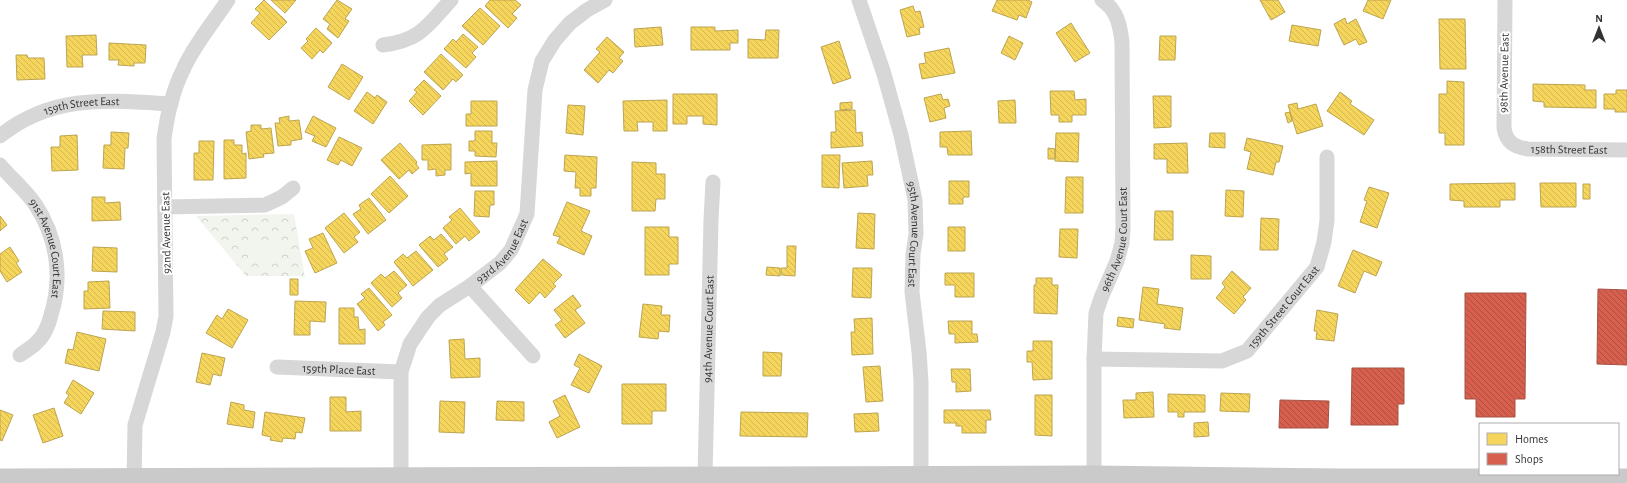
<svg xmlns="http://www.w3.org/2000/svg" width="1627" height="483" font-family="'Alegreya Sans',sans-serif">
<style>
.forest{fill:url(#forest-crowns)}
.garden{fill:#f1f5ed}
.homes{fill:url(#homes-back-hatch);stroke:#bca450}
.shops{fill:url(#shops-back-hatch);stroke:#a55245}
.lines{fill:none;stroke-linecap:round;stroke-linejoin:round}
.minor{stroke:#d7d7d7;stroke-width:15}
.major{stroke:#cacaca;stroke-width:19}
.labels{text-anchor:middle;dominant-baseline:central;stroke-width:4;stroke-linejoin:round;paint-order:stroke}
.street-label{font-size:12px;fill:#333;stroke:#fff}
</style>
<defs>
<pattern id="forest-crowns" width="20" height="18" patternUnits="userSpaceOnUse"><rect width="20" height="18" fill="#f1f5ed"/><path d="M2 6a3 3 0 1 1 6 0M12 15a3 3 0 1 1 6 0" fill="none" stroke="#cfd2cc"/></pattern>
<pattern id="homes-back-hatch" width="6" height="6" patternUnits="userSpaceOnUse"><rect width="6" height="6" fill="#f6d55c"/><path d="M-1 5l2 2M0 0l6 6M5-1l2 2" fill="none" stroke="#d3b750"/></pattern>
<pattern id="shops-back-hatch" width="6" height="6" patternUnits="userSpaceOnUse"><rect width="6" height="6" fill="#d6604d"/><path d="M-1 5l2 2M0 0l6 6M5-1l2 2" fill="none" stroke="#ae5041"/></pattern>
</defs>
<rect width="100%" height="100%" fill="#fff"/>
<path class="forest" d="M 294,214 L 305,278 L 299,276 L 246,276 L 196,216 Z"/>
<path class="garden" d="M 250,242 L 279,245 L 277,262 L 248,259 Z"/>
<path class="homes" d="M 264,0 L 287,22 L 269,40 L 251,23 L 260,13 L 255,9 Z
M 271,0 L 296,0 L 285,13 Z
M 337,0 L 352,9 L 345,19 L 349,21 L 338,38 L 327,29 L 330,24 L 323,19 Z
M 490,0 L 515,0 L 521,5 L 512,14 L 517,18 L 508,28 L 485,6 Z
M 997,0 L 1028,0 L 1032,2 L 1026,18 L 1019,15 L 1017,20 L 992,11 Z
M 1260,0 L 1278,0 L 1285,12 L 1271,20 Z
M 1368,0 L 1391,0 L 1383,19 L 1363,11 Z
M 913,6 L 915,12 L 920,11 L 924,27 L 919,28 L 920,34 L 907,37 L 900,10 Z
M 480,8 L 500,26 L 483,45 L 462,26 Z
M 1345,18 L 1347,24 L 1356,19 L 1367,42 L 1359,45 L 1356,39 L 1344,45 L 1334,24 Z
M 1439,19 L 1465,19 L 1466,69 L 1440,69 Z
M 1071,23 L 1090,53 L 1075,62 L 1056,33 Z
M 1292,25 L 1321,30 L 1318,46 L 1289,41 Z
M 661,27 L 663,45 L 635,47 L 634,29 Z
M 691,27 L 715,27 L 715,31 L 738,30 L 738,43 L 730,43 L 730,50 L 691,50 Z
M 316,28 L 332,43 L 323,53 L 320,50 L 312,59 L 301,48 L 308,41 L 306,39 Z
M 766,30 L 779,30 L 778,58 L 748,58 L 748,39 L 765,40 Z
M 463,34 L 478,47 L 472,53 L 476,57 L 466,68 L 444,49 L 453,39 L 456,42 Z
M 96,35 L 97,55 L 82,55 L 83,67 L 67,67 L 66,36 Z
M 1009,36 L 1023,43 L 1015,60 L 1001,53 Z
M 1160,36 L 1176,36 L 1175,60 L 1159,60 Z
M 607,37 L 624,52 L 619,58 L 623,61 L 613,73 L 609,70 L 598,83 L 584,70 L 600,52 L 596,49 Z
M 839,41 L 851,78 L 833,84 L 821,47 Z
M 109,43 L 146,45 L 145,63 L 134,63 L 134,66 L 118,65 L 119,60 L 109,60 Z
M 949,48 L 955,73 L 922,79 L 919,64 L 926,63 L 924,53 Z
M 441,54 L 463,75 L 456,82 L 453,79 L 443,90 L 424,72 Z
M 16,55 L 27,55 L 28,58 L 44,58 L 45,79 L 17,80 Z
M 342,64 L 363,77 L 349,100 L 328,87 Z
M 424,80 L 441,96 L 423,115 L 409,101 L 417,92 L 414,90 Z
M 1447,81 L 1464,82 L 1464,145 L 1445,145 L 1445,133 L 1439,133 L 1439,94 L 1447,94 Z
M 1533,84 L 1585,85 L 1585,90 L 1596,90 L 1596,108 L 1544,107 L 1544,102 L 1533,101 Z
M 1616,90 L 1627,90 L 1627,112 L 1615,112 L 1615,109 L 1604,109 L 1604,94 L 1616,94 Z
M 1050,91 L 1074,91 L 1075,100 L 1086,99 L 1086,115 L 1072,115 L 1072,122 L 1059,122 L 1059,115 L 1051,115 Z
M 367,92 L 375,98 L 377,95 L 387,102 L 373,124 L 354,111 Z
M 1340,92 L 1352,101 L 1350,104 L 1374,120 L 1364,135 L 1327,111 Z
M 673,94 L 717,94 L 717,125 L 703,124 L 703,116 L 687,116 L 687,124 L 673,124 Z
M 941,94 L 943,100 L 948,99 L 950,106 L 944,108 L 946,118 L 930,122 L 924,98 Z
M 1153,96 L 1171,96 L 1171,127 L 1154,128 Z
M 667,100 L 667,131 L 653,131 L 653,122 L 637,122 L 638,131 L 624,131 L 623,101 Z
M 1015,100 L 1016,123 L 999,123 L 998,101 Z
M 471,101 L 497,101 L 497,126 L 466,126 L 466,114 L 471,114 Z
M 852,102 L 852,109 L 840,110 L 840,103 Z
M 1297,103 L 1298,109 L 1316,104 L 1323,126 L 1297,134 L 1288,105 Z
M 568,105 L 585,106 L 583,135 L 566,133 Z
M 855,110 L 856,133 L 862,132 L 863,146 L 831,148 L 831,132 L 836,132 L 835,111 Z
M 1290,112 L 1292,121 L 1288,123 L 1285,113 Z
M 289,116 L 289,121 L 299,120 L 302,139 L 291,141 L 291,145 L 278,146 L 275,123 L 280,123 L 279,118 Z
M 313,116 L 336,128 L 326,147 L 312,141 L 315,136 L 305,132 Z
M 251,125 L 261,125 L 261,129 L 271,128 L 274,153 L 263,154 L 264,157 L 249,159 L 246,132 L 251,131 Z
M 475,131 L 492,131 L 492,143 L 497,143 L 496,157 L 475,156 L 475,151 L 469,151 L 469,141 L 475,141 Z
M 971,131 L 972,155 L 948,155 L 947,147 L 940,147 L 940,132 Z
M 111,132 L 129,133 L 128,148 L 125,148 L 124,169 L 103,168 L 104,145 L 111,145 Z
M 1056,133 L 1079,133 L 1078,162 L 1055,161 Z
M 1210,133 L 1225,133 L 1225,148 L 1209,147 Z
M 77,135 L 78,170 L 52,171 L 51,147 L 60,147 L 60,136 Z
M 339,137 L 362,148 L 352,166 L 341,160 L 338,165 L 327,160 Z
M 1247,138 L 1283,146 L 1279,162 L 1276,162 L 1273,175 L 1247,169 L 1251,152 L 1244,150 Z
M 224,140 L 234,140 L 234,145 L 242,145 L 242,154 L 246,153 L 246,178 L 224,179 Z
M 199,141 L 214,141 L 213,180 L 194,180 L 194,153 L 199,153 Z
M 400,143 L 417,162 L 416,164 L 419,168 L 412,174 L 409,170 L 399,179 L 381,160 Z
M 1187,143 L 1188,173 L 1167,173 L 1167,159 L 1154,159 L 1154,144 Z
M 451,144 L 451,170 L 445,170 L 445,175 L 436,176 L 436,169 L 428,170 L 428,160 L 422,160 L 422,145 Z
M 1048,148 L 1055,149 L 1055,159 L 1048,159 Z
M 565,155 L 597,157 L 596,188 L 591,188 L 591,196 L 580,196 L 580,188 L 575,188 L 576,172 L 564,171 Z
M 822,155 L 840,155 L 839,188 L 822,187 Z
M 497,161 L 497,186 L 471,186 L 471,173 L 465,174 L 465,162 Z
M 872,161 L 873,175 L 867,175 L 868,186 L 844,188 L 842,163 Z
M 632,162 L 656,163 L 656,174 L 665,174 L 665,199 L 656,199 L 655,211 L 632,211 Z
M 390,176 L 408,196 L 389,213 L 371,194 Z
M 1066,177 L 1083,177 L 1083,213 L 1065,213 Z
M 949,181 L 969,181 L 969,197 L 963,197 L 963,204 L 949,204 Z
M 1515,183 L 1515,200 L 1500,200 L 1500,207 L 1464,207 L 1464,201 L 1450,200 L 1450,184 Z
M 1540,183 L 1576,183 L 1576,207 L 1541,207 Z
M 1583,184 L 1590,184 L 1590,199 L 1583,199 Z
M 1369,187 L 1389,193 L 1377,228 L 1360,222 L 1367,201 L 1364,200 Z
M 1226,190 L 1244,191 L 1243,217 L 1225,216 Z
M 475,191 L 494,191 L 494,205 L 490,205 L 489,217 L 474,216 Z
M 92,197 L 105,197 L 105,203 L 120,202 L 121,220 L 92,221 Z
M 369,198 L 386,220 L 368,234 L 353,214 L 361,209 L 359,205 Z
M 567,202 L 590,211 L 581,231 L 592,236 L 584,255 L 557,243 L 560,237 L 553,235 Z
M 460,208 L 480,232 L 469,241 L 465,236 L 456,244 L 443,228 L 452,220 L 449,217 Z
M 1155,211 L 1173,211 L 1173,240 L 1154,240 Z
M 344,213 L 360,232 L 354,237 L 358,242 L 344,253 L 325,228 Z
M 858,213 L 875,214 L 874,249 L 856,248 Z
M 0,216 L 7,225 L 0,231 Z
M 1261,218 L 1279,219 L 1278,250 L 1260,250 Z
M 645,227 L 669,227 L 669,237 L 678,237 L 678,264 L 669,264 L 669,275 L 645,275 Z
M 948,227 L 965,227 L 965,251 L 948,251 Z
M 1060,229 L 1078,229 L 1077,258 L 1059,257 Z
M 323,233 L 337,263 L 315,273 L 305,251 L 313,248 L 309,239 Z
M 441,234 L 453,247 L 444,254 L 448,259 L 438,267 L 419,245 L 430,236 L 434,240 Z
M 787,246 L 796,246 L 795,276 L 781,275 L 781,268 L 787,268 Z
M 10,247 L 19,261 L 16,263 L 22,272 L 7,282 L 0,271 L 0,254 Z
M 93,247 L 117,248 L 117,272 L 92,271 Z
M 1353,250 L 1382,262 L 1376,276 L 1364,271 L 1355,293 L 1338,286 Z
M 416,251 L 433,270 L 413,286 L 394,262 L 403,254 L 407,258 Z
M 1191,255 L 1211,256 L 1211,279 L 1191,279 Z
M 543,259 L 562,275 L 553,284 L 556,286 L 545,298 L 540,292 L 529,304 L 515,290 Z
M 767,267 L 780,268 L 780,276 L 766,275 Z
M 853,268 L 872,268 L 871,298 L 852,297 Z
M 394,271 L 407,285 L 398,293 L 402,298 L 392,307 L 371,283 L 381,274 L 385,278 Z
M 1232,271 L 1251,288 L 1243,297 L 1246,300 L 1234,314 L 1216,298 L 1225,287 L 1222,283 Z
M 945,273 L 974,273 L 974,297 L 955,297 L 955,285 L 945,285 Z
M 1036,278 L 1052,278 L 1052,285 L 1058,285 L 1057,314 L 1034,313 L 1034,285 L 1036,285 Z
M 290,279 L 298,279 L 298,295 L 290,295 Z
M 109,281 L 110,308 L 84,309 L 84,291 L 88,291 L 88,282 Z
M 1143,287 L 1159,289 L 1157,304 L 1183,308 L 1180,330 L 1164,328 L 1165,324 L 1139,320 Z
M 369,288 L 392,315 L 383,322 L 385,325 L 378,331 L 357,304 L 365,298 L 361,294 Z
M 573,295 L 581,306 L 575,310 L 585,323 L 565,338 L 555,325 L 562,320 L 554,310 Z
M 295,301 L 326,302 L 325,322 L 310,321 L 310,335 L 294,335 Z
M 643,304 L 662,306 L 661,315 L 670,315 L 669,332 L 659,331 L 658,339 L 639,337 Z
M 339,308 L 354,308 L 354,317 L 358,317 L 359,330 L 365,329 L 365,344 L 339,344 Z
M 228,309 L 248,320 L 232,348 L 206,333 L 217,315 L 222,319 Z
M 1317,310 L 1338,314 L 1334,341 L 1316,339 L 1317,331 L 1314,331 Z
M 103,311 L 135,312 L 135,331 L 102,329 Z
M 1118,317 L 1134,319 L 1133,328 L 1117,326 Z
M 872,318 L 873,354 L 852,355 L 851,332 L 855,332 L 854,319 Z
M 948,321 L 972,321 L 972,334 L 977,334 L 978,342 L 955,343 L 955,334 L 949,334 Z
M 77,332 L 106,339 L 99,371 L 65,363 L 68,349 L 73,350 Z
M 464,339 L 465,359 L 480,358 L 480,377 L 451,378 L 449,340 Z
M 1033,341 L 1052,341 L 1052,379 L 1033,380 L 1032,362 L 1027,362 L 1027,351 L 1033,351 Z
M 763,352 L 782,353 L 781,376 L 763,376 Z
M 202,353 L 225,358 L 221,376 L 213,374 L 210,385 L 196,382 Z
M 579,354 L 602,366 L 589,393 L 571,385 L 580,368 L 574,365 Z
M 880,366 L 883,401 L 866,402 L 863,367 Z
M 951,369 L 970,369 L 971,391 L 956,392 L 956,382 L 952,382 Z
M 73,380 L 94,393 L 81,414 L 64,403 L 69,395 L 66,393 Z
M 622,384 L 666,384 L 666,411 L 652,411 L 652,424 L 622,424 Z
M 1153,392 L 1154,417 L 1124,418 L 1123,400 L 1136,400 L 1136,393 Z
M 1221,393 L 1250,394 L 1249,412 L 1220,411 Z
M 1168,394 L 1205,395 L 1205,412 L 1184,412 L 1184,417 L 1178,417 L 1178,412 L 1168,412 Z
M 565,395 L 580,427 L 557,438 L 549,422 L 560,416 L 553,401 Z
M 1035,395 L 1052,395 L 1052,436 L 1035,435 Z
M 330,397 L 346,397 L 346,412 L 361,411 L 361,431 L 330,431 Z
M 440,401 L 465,402 L 464,433 L 439,432 Z
M 497,401 L 524,402 L 524,421 L 496,420 Z
M 231,402 L 244,405 L 244,410 L 255,412 L 253,428 L 227,424 Z
M 54,408 L 63,436 L 43,443 L 33,415 Z
M 0,410 L 13,415 L 2,441 L 0,440 Z
M 944,410 L 990,410 L 991,420 L 986,420 L 986,433 L 962,433 L 962,426 L 956,426 L 956,423 L 944,423 Z
M 265,412 L 305,418 L 302,433 L 296,432 L 295,439 L 283,438 L 282,442 L 270,440 L 271,437 L 262,435 Z
M 741,412 L 808,413 L 807,437 L 740,436 Z
M 878,413 L 879,431 L 855,432 L 854,414 Z
M 1208,422 L 1209,436 L 1194,437 L 1194,423 Z"/>
<path class="shops" d="M 1598,289 L 1627,290 L 1627,365 L 1597,364 Z
M 1465,293 L 1526,293 L 1525,399 L 1515,399 L 1515,417 L 1476,417 L 1476,399 L 1465,399 Z
M 1352,368 L 1404,368 L 1404,404 L 1398,404 L 1398,425 L 1351,425 Z
M 1280,400 L 1329,401 L 1328,428 L 1279,428 Z"/>
<g class="lines">
<g class="minor">
<path id="s1" d="M 859,0 L 884,74 L 901,135 L 915,200 L 916,234 L 913,254 L 912,292 L 919,352 L 921,382 L 921,476"/>
<path id="s2" d="M 1505,0 L 1504,128 C 1506,142 1514,147 1528,149 L 1627,150"/>
<path d="M 383,45 C 421,40 427,26 451,0"/>
<path id="s3" d="M 0,136 C 52,94 108,100 171,104"/>
<path id="s4" d="M 0,165 C 11,178 25,190 35,204 C 57,237 63,277 51,315 C 49,324 44,336 37,342 C 33,347 25,351 20,355"/>
<path d="M 165,207 L 265,205 L 282,197 L 293,188"/>
<path d="M 470,286 L 533,356"/>
<path id="s5" d="M 1094,359 L 1222,361 L 1247,351 L 1317,267 L 1324,242 L 1327,220 L 1327,157"/>
<path id="s6" d="M 277,367 L 401,372"/>
<path id="s7" d="M 1094,475 L 1094,359 L 1096,313 L 1101,298 L 1117,261 L 1122,243 L 1123,229 L 1122,42 C 1120,25 1117,10 1102,0"/>
<path id="s8" d="M 401,476 L 401,372 L 410,344 L 428,317 L 440,305 L 470,286 L 500,263 L 511,250 L 527,214 L 535,90 L 542,61 L 555,40 L 570,23 L 587,10 L 605,0"/>
<path id="s9" d="M 705,476 L 711,220 L 713,182"/>
<path d="M 134,483 L 135,425 L 163,332 L 166,316 L 164,139 C 167,116 172,92 183,70 C 194,45 213,23 228,0"/>
</g>
<path class="major" d="M 0,478 L 1094,475 L 1340,478 L 1627,478"/>
</g>
<g class="labels">
<g class="street-label">
<text transform="translate(1504 73) rotate(-89)">98th Avenue East</text>
<text stroke="none"><textPath href="#s3" startOffset="89">159th Street East</textPath></text>
<text stroke="none"><textPath href="#s2" startOffset="204">158th Street East</textPath></text>
<text transform="translate(166 233) rotate(-91)">92nd Avenue East</text>
<text stroke="none"><textPath href="#s1" startOffset="242">95th Avenue Court East</textPath></text>
<text stroke="none"><textPath href="#s7" startOffset="239">96th Avenue Court East</textPath></text>
<text stroke="none"><textPath href="#s4" startOffset="99">91st Avenue Court East</textPath></text>
<text stroke="none"><textPath href="#s8" startOffset="267">93rd Avenue East</textPath></text>
<text stroke="none"><textPath href="#s5" startOffset="212">159th Street Court East</textPath></text>
<text stroke="none"><textPath href="#s9" startOffset="147">94th Avenue Court East</textPath></text>
<text stroke="none"><textPath href="#s6" startOffset="62">159th Place East</textPath></text>
</g>
</g>
<rect x="1479" y="423" width="140" height="52" fill="#ffffff" stroke="#adadad"/>
<rect x="1487" y="433" width="20" height="12" fill="#f6d55c" stroke="#adadad"/>
<text x="1515" y="443" font-size="12" fill="#333333">Homes</text>
<rect x="1487" y="453" width="20" height="12" fill="#d6604d" stroke="#adadad"/>
<text x="1515" y="463" font-size="12" fill="#333333">Shops</text>
<g transform="translate(1599 28)" stroke="#ffffff" stroke-width="3" paint-order="stroke">
<path d="M0-3L7 15L0 10L-7 15Z" fill="#333333"/>
<text y="-6" font-size="11" font-weight="bold" text-anchor="middle" fill="#333333">N</text>
</g>
</svg>
